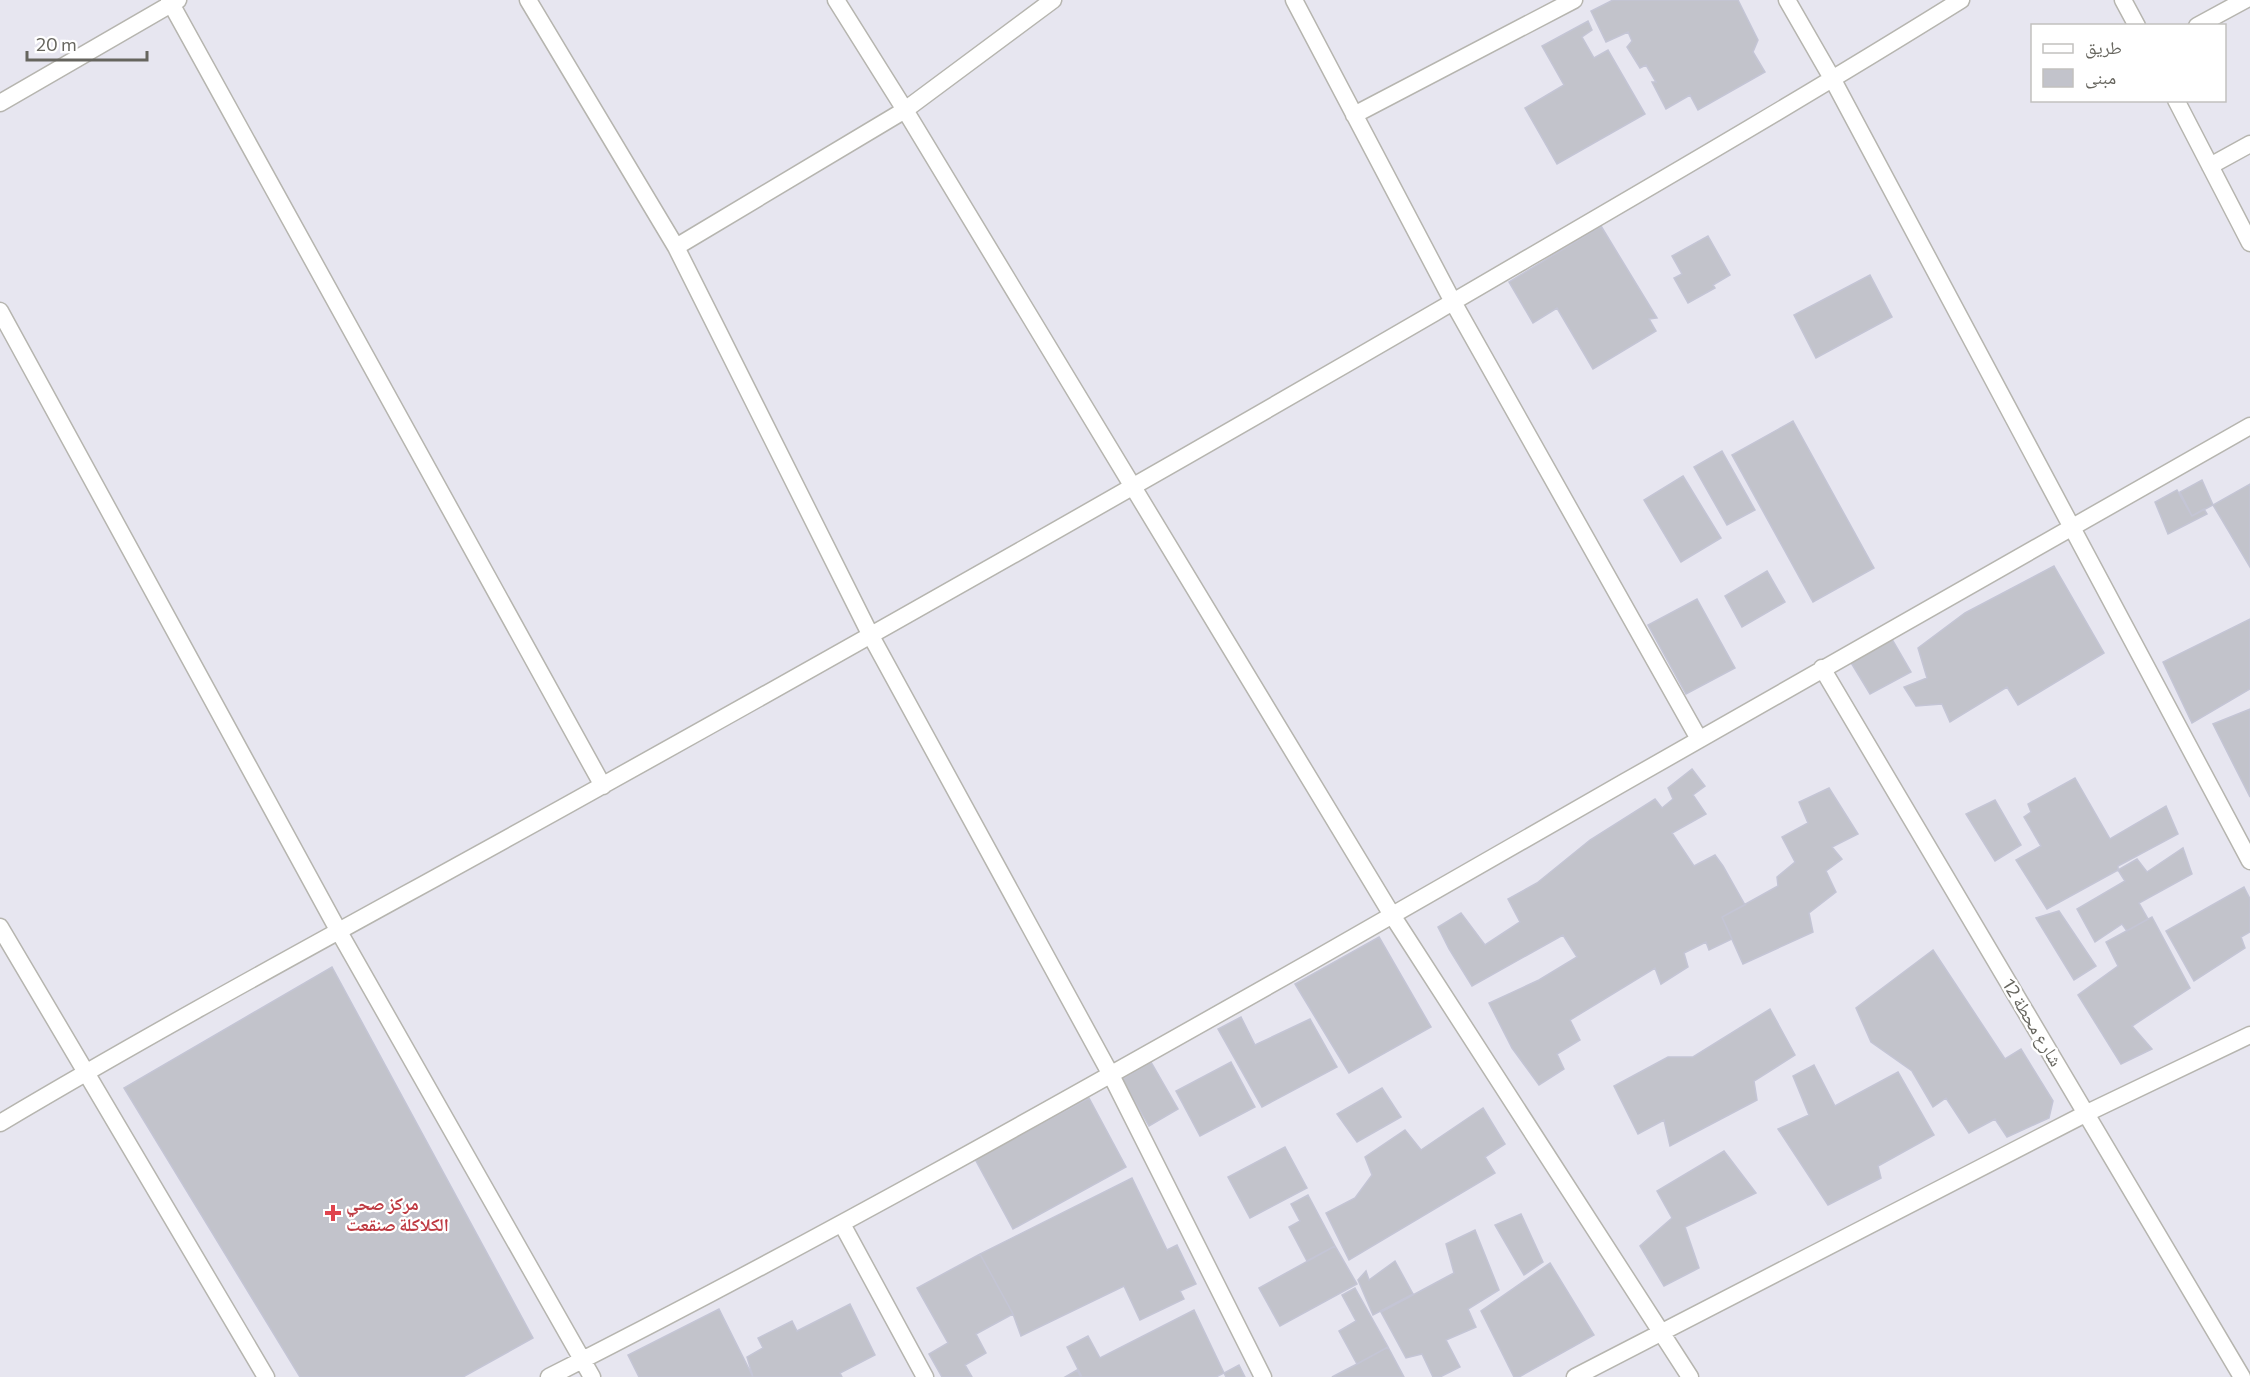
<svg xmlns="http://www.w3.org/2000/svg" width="2250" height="1377" font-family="Commissioner,'Noto Naskh Arabic',sans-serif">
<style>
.building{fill:#c2c3cb;stroke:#c4c5d5;stroke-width:1.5}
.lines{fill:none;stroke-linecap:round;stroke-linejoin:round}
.minor-casing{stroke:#b6b5af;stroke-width:19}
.minor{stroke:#fff;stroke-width:16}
.health-dot{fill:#e0444e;stroke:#fff;stroke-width:2}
.labels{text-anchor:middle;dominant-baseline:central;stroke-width:4.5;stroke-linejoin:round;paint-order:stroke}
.street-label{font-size:18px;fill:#66655e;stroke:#fff}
.health-label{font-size:18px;font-weight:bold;fill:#be3a42;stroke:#fff;text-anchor:start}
</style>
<rect width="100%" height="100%" fill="#e7e6f0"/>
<path class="building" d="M 1613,0 L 1738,0 L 1758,40 L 1753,52 L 1765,72 L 1698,110 L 1690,95 L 1666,109 L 1652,82 L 1656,82 L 1646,65 L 1640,68 L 1627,47 L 1632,41 L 1628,32 L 1606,42 L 1591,11 Z
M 1588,21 L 1592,30 L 1582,37 L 1594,58 L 1608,50 L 1645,114 L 1557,164 L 1525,108 L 1564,85 L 1542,46 Z
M 1601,226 L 1657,318 L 1649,319 L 1656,331 L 1593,369 L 1557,308 L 1533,323 L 1509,282 Z
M 1708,236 L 1730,275 L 1713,285 L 1715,288 L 1688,303 L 1674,278 L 1682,274 L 1672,256 Z
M 1870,275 L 1892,317 L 1816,358 L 1794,315 Z
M 1793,421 L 1874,568 L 1813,602 L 1732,455 Z
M 1722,451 L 1755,510 L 1727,525 L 1694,467 Z
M 1683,476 L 1721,538 L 1681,562 L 1644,500 Z
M 2202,480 L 2213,505 L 2192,516 L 2180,492 Z
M 2250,484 L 2250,567 L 2213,505 Z
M 2177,490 L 2192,516 L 2204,509 L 2207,514 L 2168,534 L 2155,502 Z
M 2054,566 L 2104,653 L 2018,705 L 2007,687 L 1950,722 L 1942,704 L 1916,706 L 1904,687 L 1927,678 L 1918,648 L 1965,613 Z
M 1767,571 L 1785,602 L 1742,627 L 1725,596 Z
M 1697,599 L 1735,668 L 1686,694 L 1648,625 Z
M 2250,619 L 2250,689 L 2192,723 L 2163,662 Z
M 1892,639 L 1911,672 L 1870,694 L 1850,661 Z
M 2250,709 L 2250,797 L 2213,724 Z
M 1692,769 L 1705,786 L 1693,795 L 1706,814 L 1672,833 L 1694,866 L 1715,855 L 1723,866 L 1745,905 L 1722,917 L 1732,939 L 1709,950 L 1706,942 L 1684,953 L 1688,967 L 1661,984 L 1655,968 L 1570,1020 L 1580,1040 L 1557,1054 L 1564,1069 L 1539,1085 L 1512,1048 L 1489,1003 L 1539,980 L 1577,957 L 1563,935 L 1472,986 L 1449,949 L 1438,927 L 1461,913 L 1485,945 L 1520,922 L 1508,899 L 1537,883 L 1590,840 L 1655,799 L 1662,808 L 1673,799 L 1668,788 Z
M 2075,778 L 2110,839 L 2166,806 L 2178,834 L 2118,866 L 2118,870 L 2047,909 L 2016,860 L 2041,846 L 2024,817 L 2031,812 L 2028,804 Z
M 1829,788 L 1858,834 L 1832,847 L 1842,859 L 1826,871 L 1836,892 L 1809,913 L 1813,932 L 1743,964 L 1722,917 L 1778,886 L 1777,877 L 1795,862 L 1782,837 L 1808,823 L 1799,802 Z
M 1995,800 L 2021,845 L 1995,861 L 1966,814 Z
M 2183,848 L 2192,874 L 2139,903 L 2148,919 L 2127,931 L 2122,924 L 2095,942 L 2077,909 L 2125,881 L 2118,870 L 2137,859 L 2147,872 Z
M 2244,887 L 2250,899 L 2250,932 L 2241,937 L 2245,948 L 2194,981 L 2166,931 Z
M 2059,911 L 2096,966 L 2074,980 L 2036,918 Z
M 2152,917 L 2190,988 L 2132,1026 L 2152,1049 L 2121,1064 L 2078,995 L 2118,966 L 2106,942 Z
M 1379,937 L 1431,1027 L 1349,1073 L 1295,984 Z
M 1933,950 L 2005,1059 L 2021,1049 L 2053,1101 L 2049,1118 L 2007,1137 L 1995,1119 L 1969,1133 L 1946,1098 L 1933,1107 L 1912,1071 L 1871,1042 L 1856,1008 Z
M 332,967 L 533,1338 L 463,1377 L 300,1377 L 124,1088 Z
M 1770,1009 L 1795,1055 L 1754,1081 L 1757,1100 L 1670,1146 L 1664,1120 L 1638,1134 L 1614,1086 L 1668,1057 L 1693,1057 Z
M 1241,1017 L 1255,1045 L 1310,1019 L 1337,1067 L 1262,1107 L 1218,1029 Z
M 1151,1062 L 1178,1109 L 1149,1126 L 1122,1079 Z
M 1231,1062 L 1255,1107 L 1200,1136 L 1176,1091 Z
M 1814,1065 L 1835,1106 L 1898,1072 L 1934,1135 L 1878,1166 L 1881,1178 L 1828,1205 L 1778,1129 L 1809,1115 L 1793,1076 Z
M 1382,1088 L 1401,1117 L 1357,1142 L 1337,1114 Z
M 1089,1098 L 1126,1167 L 1013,1229 L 975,1159 Z
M 1483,1108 L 1505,1144 L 1485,1157 L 1495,1173 L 1349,1260 L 1326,1213 L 1355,1198 L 1372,1175 L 1365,1157 L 1405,1130 L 1421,1150 Z
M 1285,1147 L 1307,1188 L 1250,1218 L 1228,1177 Z
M 1724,1151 L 1756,1193 L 1685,1227 L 1699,1268 L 1664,1286 L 1640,1246 L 1672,1218 L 1657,1191 Z
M 1132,1178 L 1167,1250 L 1177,1245 L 1196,1284 L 1180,1291 L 1184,1299 L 1140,1320 L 1124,1286 L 1021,1336 L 1013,1314 L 980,1254 Z
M 1308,1195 L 1335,1246 L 1307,1261 L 1289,1227 L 1300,1221 L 1291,1204 Z
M 1521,1214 L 1543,1262 L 1524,1275 L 1495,1225 Z
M 1475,1230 L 1499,1290 L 1468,1309 L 1476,1327 L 1446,1340 L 1460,1367 L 1440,1377 L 1433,1377 L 1422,1354 L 1406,1358 L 1381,1312 L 1454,1273 L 1446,1244 Z
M 1335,1246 L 1357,1284 L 1280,1326 L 1259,1288 Z
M 980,1254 L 1013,1314 L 976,1334 L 986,1353 L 965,1365 L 972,1377 L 942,1377 L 929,1354 L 948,1343 L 917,1288 Z
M 1395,1261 L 1413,1294 L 1373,1315 L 1358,1280 L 1366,1271 L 1369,1280 Z
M 1550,1263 L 1594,1335 L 1519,1377 L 1514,1377 L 1481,1311 Z
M 1355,1288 L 1388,1347 L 1357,1364 L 1339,1331 L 1356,1321 L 1342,1295 Z
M 850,1304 L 875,1355 L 840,1373 L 842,1377 L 753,1377 L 747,1357 L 763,1348 L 758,1338 L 792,1321 L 797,1331 Z
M 719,1309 L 753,1377 L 639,1377 L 628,1355 Z
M 1194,1310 L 1224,1373 L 1216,1377 L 1082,1377 L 1067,1347 L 1088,1336 L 1100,1358 Z
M 1388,1347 L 1404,1377 L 1332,1377 L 1357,1364 Z
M 1239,1365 L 1245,1377 L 1226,1377 L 1224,1373 Z
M 1077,1370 L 1081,1377 L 1065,1377 Z"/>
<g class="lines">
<defs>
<path id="minor" d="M 169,0 L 603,786
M 528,0 L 676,247 L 871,636 L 1111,1075 L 1263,1377
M 836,0 L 905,110 L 1392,915 L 1690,1377
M 1294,0 L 1453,302 L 1699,739
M 1787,0 L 1833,80 L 2250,861
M 2123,0 L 2137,26
M 2197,26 L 2245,0
M 2176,100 L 2250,243
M 0,103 L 178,0
M 1354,115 L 1574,0
M 2210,166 L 2250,144
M 676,247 L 905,110 L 1053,0
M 0,311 L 338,930 L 592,1377
M 1822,668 L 2242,1377
M 0,927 L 266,1377
M 0,1123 C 202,1003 409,894 614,779 C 889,626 1162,471 1434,313 C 1610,210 1788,108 1961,0
M 842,1224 L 925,1377
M 549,1377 C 808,1246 1061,1103 1314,960 C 1626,782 1936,602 2250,426
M 1575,1377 L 2087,1113 L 2250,1035"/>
</defs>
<use href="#minor" class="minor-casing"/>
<use href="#minor" class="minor"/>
</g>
<path class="health-dot" d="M330 1204h6v6h6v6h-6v6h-6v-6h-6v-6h6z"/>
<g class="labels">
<g class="street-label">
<text transform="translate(2033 1022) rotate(59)">شارع محطة 12</text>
</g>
<g class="health-label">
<text x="346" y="1203">مركز صحي<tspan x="346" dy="21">الكلاكلة صنقعت</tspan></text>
</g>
</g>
<rect x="2031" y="24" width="195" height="78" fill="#ffffff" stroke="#c2c1bf" stroke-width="1.5"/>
<rect x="2043" y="44" width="30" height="9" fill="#ffffff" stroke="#c2c1bf" stroke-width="1.5"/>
<text x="2085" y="54" font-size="18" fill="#66655e">طريق</text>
<rect x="2043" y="69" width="30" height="18" fill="#c2c3cb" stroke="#c2c1bf" stroke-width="1.5"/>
<text x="2085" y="84" font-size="18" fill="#66655e">مبنى</text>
<path d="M27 51v9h120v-9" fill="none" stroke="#66655e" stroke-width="3"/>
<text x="36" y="51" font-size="18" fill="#66655e" stroke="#ffffff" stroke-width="4.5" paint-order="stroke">20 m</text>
</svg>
